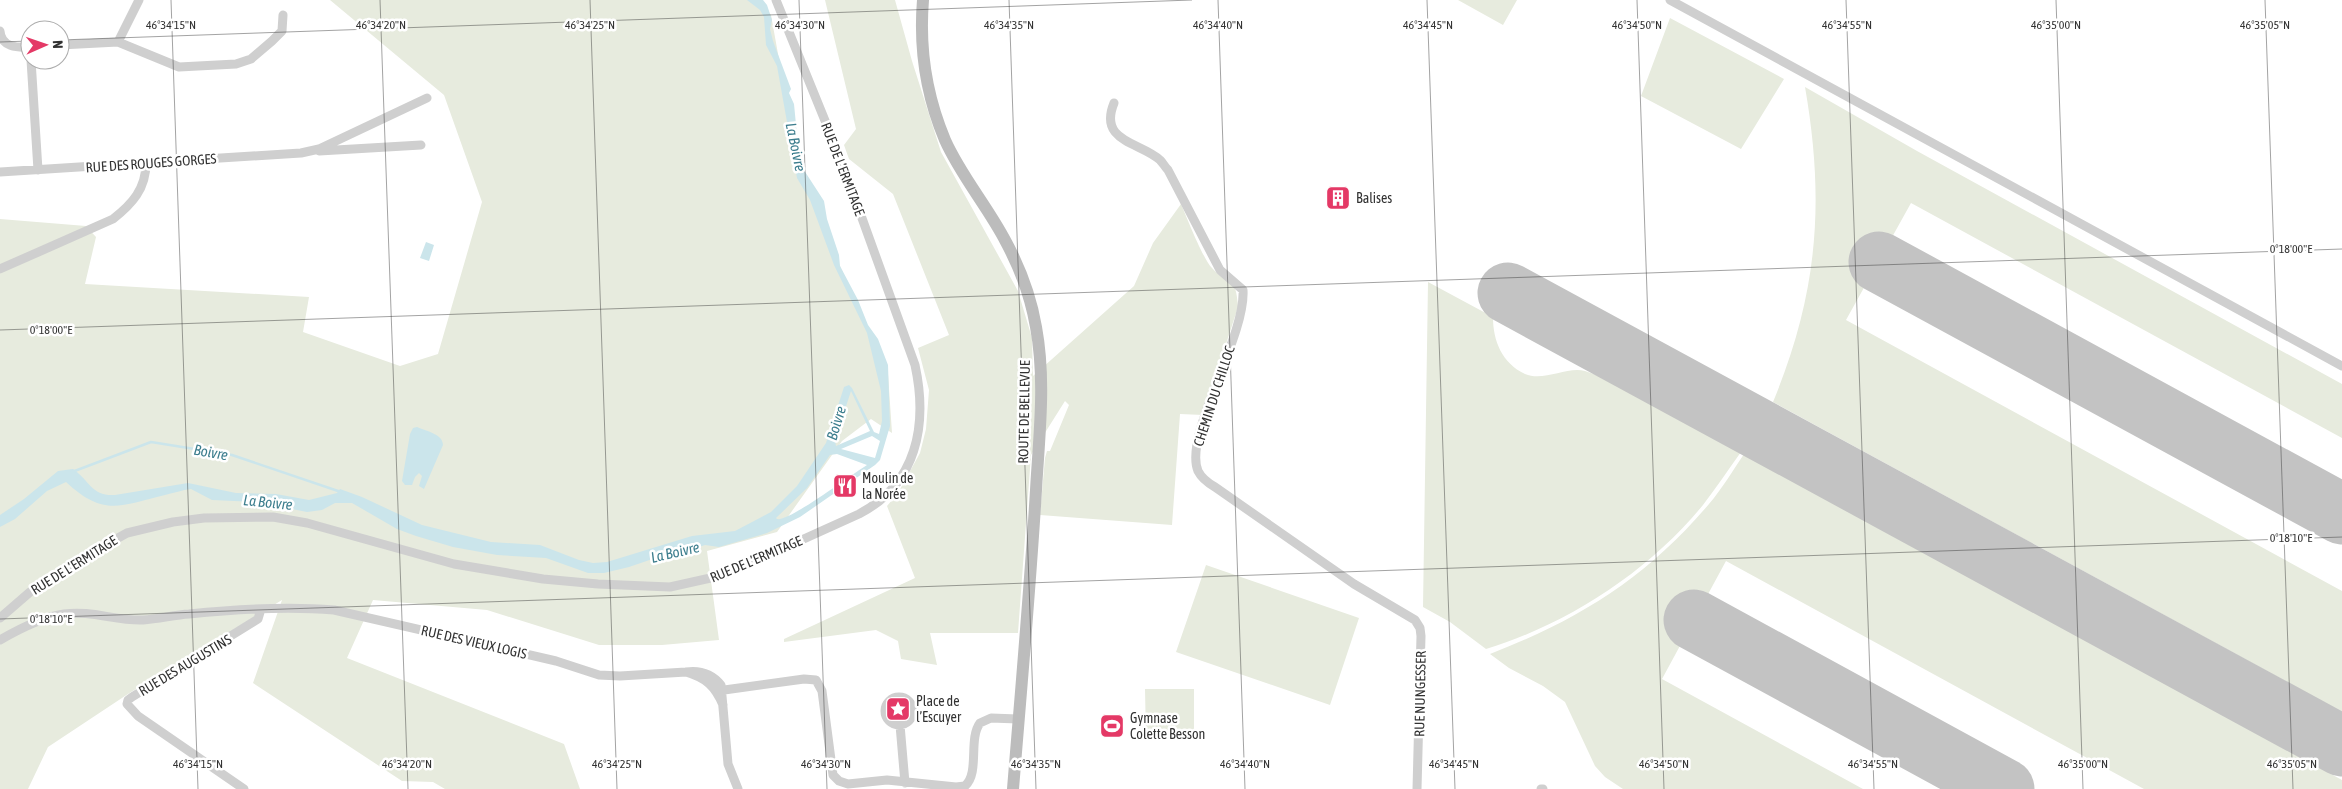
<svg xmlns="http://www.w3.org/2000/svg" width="2342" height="789" font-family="'Asap Condensed',sans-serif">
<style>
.green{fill:#e7ebde}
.water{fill:#cbe5eb;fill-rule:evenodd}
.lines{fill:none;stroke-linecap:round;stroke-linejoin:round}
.stream{stroke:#cbe5eb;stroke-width:2.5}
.runway{stroke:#c3c3c3;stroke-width:61}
.street{stroke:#cfcfcf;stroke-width:9}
.secondary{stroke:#bcbcbc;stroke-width:12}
.ticks{fill:none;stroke:#323232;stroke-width:1;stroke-opacity:0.45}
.labels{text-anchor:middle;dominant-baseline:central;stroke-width:5;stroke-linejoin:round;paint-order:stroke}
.street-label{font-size:14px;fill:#323232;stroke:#fff}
.poi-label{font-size:14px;fill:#323232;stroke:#fff;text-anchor:start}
.water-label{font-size:15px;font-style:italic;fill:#3d7e8e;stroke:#fff}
.ticks-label{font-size:12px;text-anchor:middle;fill:#323232;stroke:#fff;stroke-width:5;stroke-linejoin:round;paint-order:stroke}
</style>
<rect width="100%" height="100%" fill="#fff"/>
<path class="green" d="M 330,0 L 759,0 L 771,15 L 800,176 L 888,374 L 892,433 L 871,419 L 842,441 L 777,532 L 707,551 L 719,640 L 662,645 L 599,645 L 487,610 L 373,600 L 347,658 L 564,744 L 580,789 L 445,789 L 433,782 L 402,781 L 253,683 L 282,600 L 131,692 L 48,747 L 28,789 L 0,789 L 0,219 L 86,226 L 96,237 L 85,284 L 309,297 L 303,332 L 400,366 L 438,354 L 482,202 L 444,95 Z
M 825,0 L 895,0 L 912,61 L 941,152 L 1018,291 L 1032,338 L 1033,376 L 1134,286 L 1153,243 L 1181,204 C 1187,218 1203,259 1212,268 C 1229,287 1236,274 1238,307 L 1203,415 L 1180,414 L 1172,525 L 1040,515 L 1045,458 L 1047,451 L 1050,451 L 1069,405 L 1065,401 L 1031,455 L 1018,633 L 930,633 L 937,665 L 901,659 L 898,641 L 876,630 L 784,642 L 784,639 L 915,578 L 887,506 L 898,493 L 920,453 L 926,429 L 929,390 L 918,348 L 949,335 L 893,194 L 849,159 L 844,145 L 856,129 Z
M 1458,0 L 1517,0 L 1503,25 Z
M 1670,18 L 1784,79 L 1741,149 L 1641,96 Z
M 1805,87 L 1917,151 L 2342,384 L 2342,438 L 1911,203 L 1846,320 L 2342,591 L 2342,712 L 1773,402 C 1818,293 1825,202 1805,87 Z
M 1428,282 L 1493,317 C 1493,341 1502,363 1525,374 C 1544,382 1567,366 1585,371 C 1608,378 1629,391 1650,403 C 1680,419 1710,436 1741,452 C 1728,470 1716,488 1703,505 C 1648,572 1568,624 1486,649 L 1450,622 L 1423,607 Z
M 1744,454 L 2342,780 L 2342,789 L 2144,789 L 1726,561 L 1662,679 L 1863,789 L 1623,789 L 1605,777 L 1595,766 L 1565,702 L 1543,686 L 1509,668 L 1490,654 C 1580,619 1646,578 1709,504 C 1722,489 1733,470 1744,454 Z
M 1206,565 L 1359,618 L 1330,705 L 1176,652 Z
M 1145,689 L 1194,689 L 1194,738 L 1146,738 Z"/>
<path class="water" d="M 747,0 L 763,0 L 767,5 L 772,20 L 770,29 L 773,41 L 791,89 L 789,93 L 794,104 L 797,135 L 800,138 L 800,164 L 824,201 L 827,219 L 839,255 L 840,266 L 858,300 L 868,325 L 878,339 L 888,365 L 890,426 L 880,460 L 875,465 L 800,517 L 767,533 L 719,547 L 705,545 L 684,552 L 673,552 L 629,567 L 604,573 L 588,573 L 546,558 L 497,555 L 453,547 L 416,536 L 397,529 L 352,503 L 335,503 L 322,510 L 307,512 L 257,502 L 212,500 L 191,489 C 182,490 174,493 165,495 C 119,506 104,517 66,482 L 47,491 L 15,519 L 0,527 L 0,515 L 24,499 L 58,471 L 73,469 C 91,482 91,496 115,495 L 188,483 L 236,493 L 276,494 L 309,500 L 337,493 L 340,489 L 362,497 L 422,525 L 491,542 L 540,545 L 579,560 L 593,563 L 607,562 L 692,536 L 735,531 L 771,512 L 797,486 L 826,443 L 844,387 L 849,385 L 852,388 L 874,432 L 879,434 L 882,421 L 881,391 L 867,333 L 834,265 L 810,200 L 797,178 L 777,66 L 766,45 L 764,17 L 760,10 ZM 851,391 L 870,431 L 836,446 L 835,440 ZM 872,436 L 880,441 L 875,458 L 841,449 ZM 837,454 L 867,465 C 852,474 789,522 777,519 L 776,518 L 807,488 L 830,455 Z
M 426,242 L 434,245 L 429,261 L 420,258 Z
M 417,427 C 426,431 443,434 443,445 L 424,489 L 419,486 L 422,476 L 419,473 L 415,477 L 412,485 L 405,485 L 402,481 L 410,434 L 413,428 Z"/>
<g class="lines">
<path class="stream" d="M 72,472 L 151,442 L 232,455 L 341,492"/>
<path class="runway" d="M 1879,262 L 2342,514
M 1508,293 L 2342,746
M 1694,620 L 2004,789"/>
<path class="street" d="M 1670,0 L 2342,366
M 0,31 C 1,47 17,48 30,47
M 118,42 L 139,0
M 60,45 L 118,42 L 179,67 L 236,64 L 251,59 L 272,41 L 282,31 L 283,15
M 31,60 L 38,170
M 1114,103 C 1098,142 1140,142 1160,160 C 1163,163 1165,167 1168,170 L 1220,270 L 1243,290 C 1246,337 1183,435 1198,471 C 1202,479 1208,483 1215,487 L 1354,584 L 1415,620 L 1420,628 L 1421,636 L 1417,789
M 319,151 L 421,145
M 0,172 L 301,153 L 319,149 L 427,98
M 0,269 L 113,219 C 132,204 146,189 146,163
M 0,618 L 30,592 L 73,563 L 127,533 L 173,522 L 204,518 L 273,517 L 307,523 L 454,564 L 543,579 L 598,584 L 670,587 L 724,575 L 859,514 C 917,484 928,425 915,365 L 841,160 L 776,0
M 0,640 C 19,629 42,617 64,614 C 91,610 116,621 143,620 C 159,619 174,615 189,614 C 237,609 286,606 334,610 L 556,661 L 599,675 L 620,676 L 686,672
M 717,691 L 804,679 L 816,680 L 822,691 L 833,775 L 839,781 L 848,784 L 887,780 L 956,787 L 965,786 C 980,773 968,739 980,723 L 991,718 L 1019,719
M885 711a14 14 0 1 1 28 0a14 14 0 1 1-28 0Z
M 723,705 C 715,686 706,678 686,672 C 700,670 712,674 721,685 L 728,764 L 738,789
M 900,725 L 905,783
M 244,789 L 138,716 L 127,704 L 128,700 L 132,697 L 258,619 L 261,609
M 1541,789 L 1543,789"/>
<path class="secondary" d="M 923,0 C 919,49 926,95 945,140 C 961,176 988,207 1006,242 C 1020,268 1031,298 1036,327 C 1046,381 1039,436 1036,490 C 1030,590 1021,690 1013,789"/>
</g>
<path class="ticks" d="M 171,0 L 198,789M 380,0 L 408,789M 590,0 L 617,789M 799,0 L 827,789M 1009,0 L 1036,789M 1218,0 L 1245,789M 1427,0 L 1455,789M 1637,0 L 1664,789M 1846,0 L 1874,789M 2056,0 L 2083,789M 2265,0 L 2293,789M 60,40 L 1192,0M 0,42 L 30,41M 0,330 L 2342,249M 0,619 L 2342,537"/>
<defs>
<symbol id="building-square" viewBox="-11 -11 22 22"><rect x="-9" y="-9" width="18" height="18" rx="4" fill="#e43966" stroke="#fff"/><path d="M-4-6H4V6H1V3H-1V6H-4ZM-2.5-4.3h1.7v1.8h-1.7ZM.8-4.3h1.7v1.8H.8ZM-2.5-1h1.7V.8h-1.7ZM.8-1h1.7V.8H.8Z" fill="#fff"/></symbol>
<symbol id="restaurant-square" viewBox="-11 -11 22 22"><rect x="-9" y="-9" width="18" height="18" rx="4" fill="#e43966" stroke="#fff"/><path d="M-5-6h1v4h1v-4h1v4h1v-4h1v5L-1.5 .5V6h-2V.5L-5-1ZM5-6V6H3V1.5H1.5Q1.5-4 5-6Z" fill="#fff"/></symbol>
<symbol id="sight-square" viewBox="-11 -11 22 22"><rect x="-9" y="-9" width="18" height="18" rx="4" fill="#e43966" stroke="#fff"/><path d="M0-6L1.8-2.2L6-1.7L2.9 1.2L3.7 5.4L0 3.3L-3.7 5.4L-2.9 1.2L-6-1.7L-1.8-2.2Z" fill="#fff"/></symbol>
<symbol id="stadium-square" viewBox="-11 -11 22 22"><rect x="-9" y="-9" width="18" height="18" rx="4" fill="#e43966" stroke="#fff"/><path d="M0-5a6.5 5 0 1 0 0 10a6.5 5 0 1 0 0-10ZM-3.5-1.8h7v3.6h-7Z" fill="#fff"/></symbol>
</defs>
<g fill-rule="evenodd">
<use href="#building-square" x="1324" y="184" width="28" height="28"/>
<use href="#restaurant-square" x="831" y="472" width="28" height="28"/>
<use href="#sight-square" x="884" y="695" width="28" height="28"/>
<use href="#stadium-square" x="1098" y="712" width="28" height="28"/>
</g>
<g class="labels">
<g class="street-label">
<text transform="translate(151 163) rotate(-4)">RUE DES ROUGES GORGES</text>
<text transform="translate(843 169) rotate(69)">RUE DE L’ERMITAGE</text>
<text transform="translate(1214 396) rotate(-72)">CHEMIN DU CHILLOC</text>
<text transform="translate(1024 412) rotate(-89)">ROUTE DE BELLEVUE</text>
<text transform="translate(756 559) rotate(-23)">RUE DE L’ERMITAGE</text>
<text transform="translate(74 565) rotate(-32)">RUE DE L’ERMITAGE</text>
<text transform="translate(474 642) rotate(13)">RUE DES VIEUX LOGIS</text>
<text transform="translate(185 665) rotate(-31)">RUE DES AUGUSTINS</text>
<text transform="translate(1420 694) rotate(-89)">RUE NUNGESSER</text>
</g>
<g class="poi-label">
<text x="1356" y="198">Balises</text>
<text x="862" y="478">Moulin de<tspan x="862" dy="16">la Norée</tspan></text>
<text x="916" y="701">Place de<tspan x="916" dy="16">l’Escuyer</tspan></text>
<text x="1130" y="718">Gymnase<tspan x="1130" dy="16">Colette Besson</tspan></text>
</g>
<g class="water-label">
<text transform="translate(796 147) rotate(78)">La Boivre</text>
<text transform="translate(836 423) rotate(-73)">Boivre</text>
<text transform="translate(211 452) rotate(10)">Boivre</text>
<text transform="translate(268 502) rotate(6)">La Boivre</text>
<text transform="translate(675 552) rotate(-13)">La Boivre</text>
</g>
</g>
<g class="ticks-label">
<text x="171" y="29">46°34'15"N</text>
<text x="381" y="29">46°34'20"N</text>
<text x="590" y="29">46°34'25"N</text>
<text x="800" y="29">46°34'30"N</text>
<text x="1009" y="29">46°34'35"N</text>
<text x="1218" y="29">46°34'40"N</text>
<text x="1428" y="29">46°34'45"N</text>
<text x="1637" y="29">46°34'50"N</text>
<text x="1847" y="29">46°34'55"N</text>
<text x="2056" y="29">46°35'00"N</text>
<text x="2265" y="29">46°35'05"N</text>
<text x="2291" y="253">0°18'00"E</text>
<text x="51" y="334">0°18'00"E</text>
<text x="2291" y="542">0°18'10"E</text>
<text x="51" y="623">0°18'10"E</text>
<text x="198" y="768">46°34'15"N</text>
<text x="407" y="768">46°34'20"N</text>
<text x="617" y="768">46°34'25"N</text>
<text x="826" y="768">46°34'30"N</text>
<text x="1036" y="768">46°34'35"N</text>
<text x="1245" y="768">46°34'40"N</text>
<text x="1454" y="768">46°34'45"N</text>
<text x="1664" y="768">46°34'50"N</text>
<text x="1873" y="768">46°34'55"N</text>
<text x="2083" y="768">46°35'00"N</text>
<text x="2292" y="768">46°35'05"N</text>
</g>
<g transform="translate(45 45) rotate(88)"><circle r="24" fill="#ffffff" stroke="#adadad"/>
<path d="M0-4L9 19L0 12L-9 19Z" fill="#e43966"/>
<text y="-8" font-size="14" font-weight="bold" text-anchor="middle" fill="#323232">N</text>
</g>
</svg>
